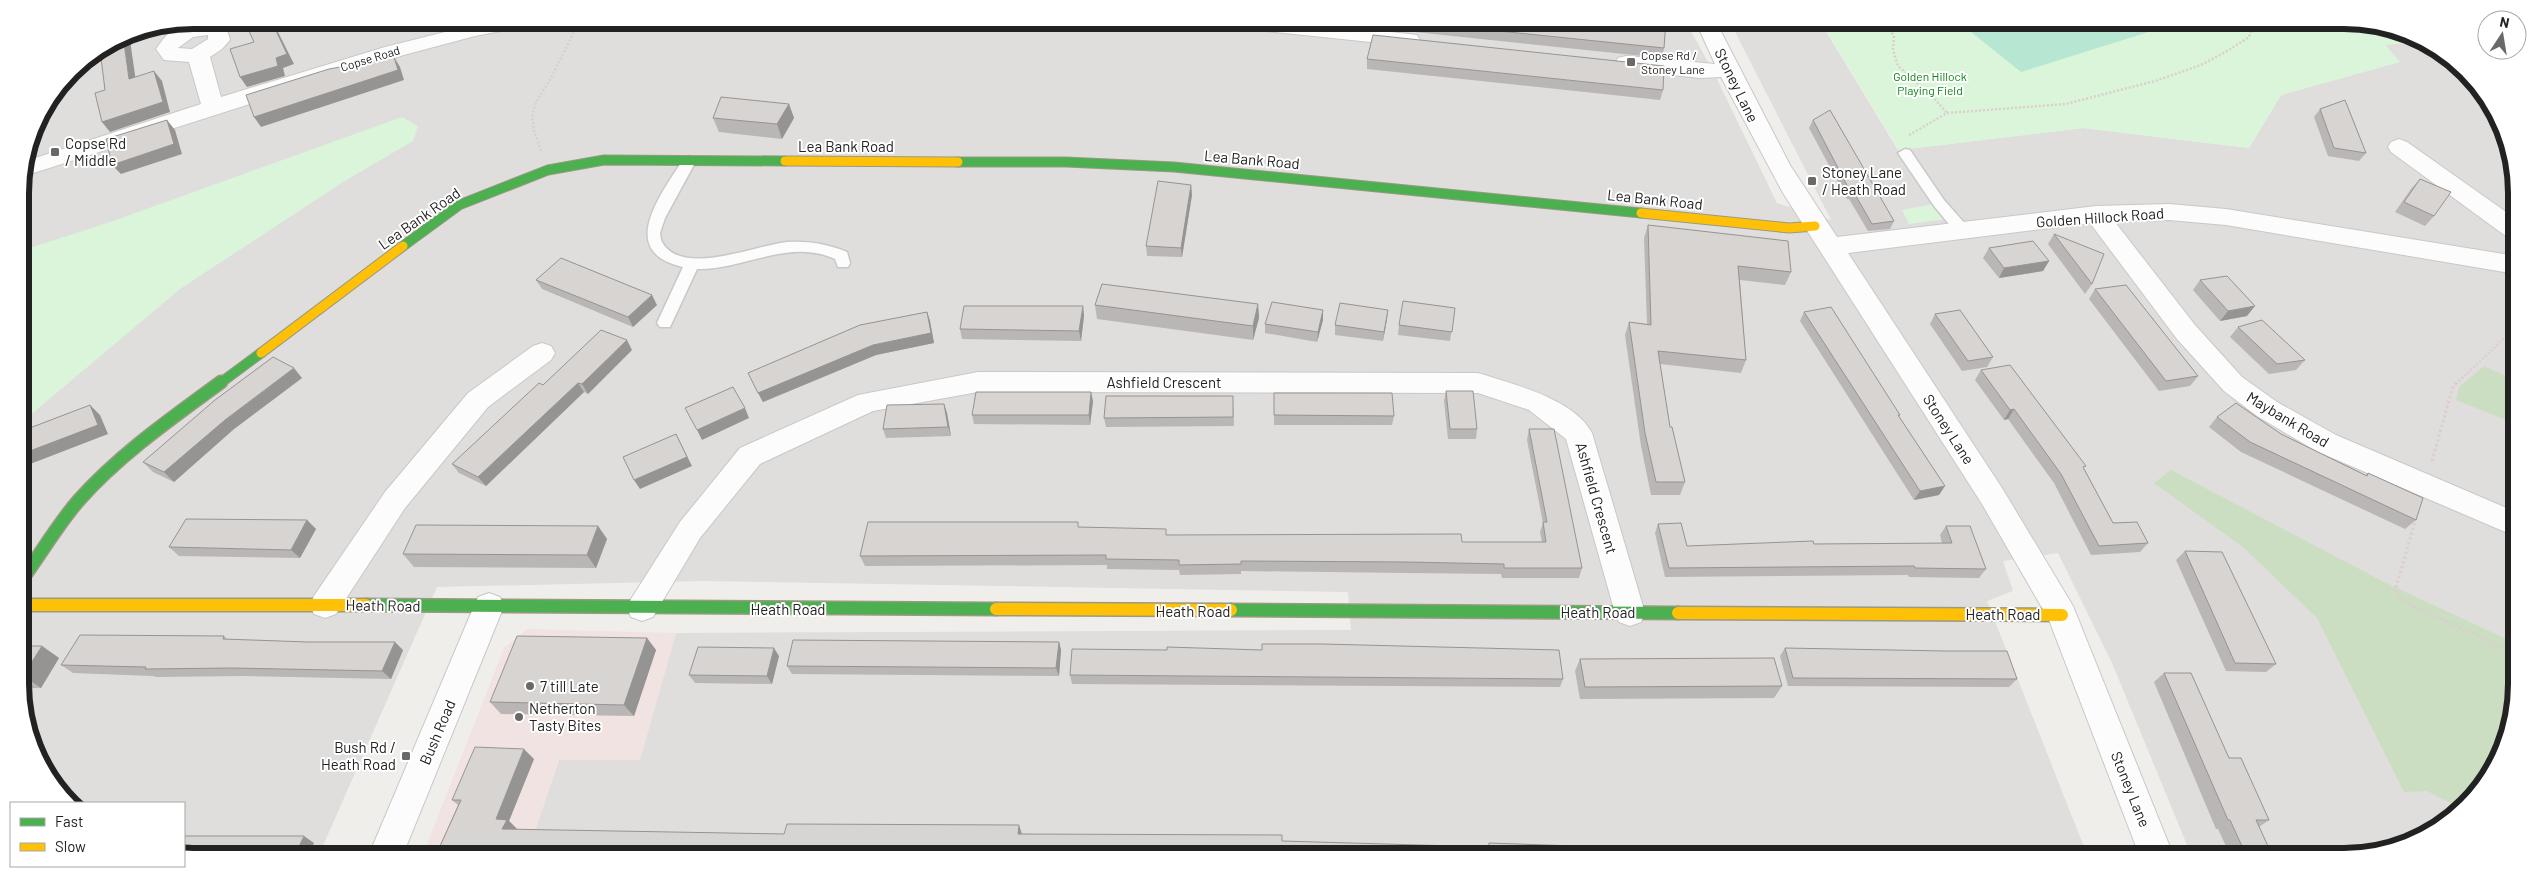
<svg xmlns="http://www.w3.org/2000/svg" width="2537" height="877" font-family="Barlow,sans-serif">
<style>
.residential{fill:#dfdedc}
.commercial{fill:#f1e3e1}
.forest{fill:#cbdec1}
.park{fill:#daf5da}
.pitch{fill:#b7e6d2}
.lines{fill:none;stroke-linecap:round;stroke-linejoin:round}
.lane-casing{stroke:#c9c8c7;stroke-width:3}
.street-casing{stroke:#c9c8c7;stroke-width:2}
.fast-far1-casing{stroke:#999a82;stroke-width:11}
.fast-casing{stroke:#999a82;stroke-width:15}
.slow-far1-casing{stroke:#999a82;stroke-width:11}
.slow-casing{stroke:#999a82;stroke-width:15}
.path-far1{stroke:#dccecd;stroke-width:2.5;stroke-dasharray:2 2;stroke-linecap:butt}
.path{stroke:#dccecd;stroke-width:3;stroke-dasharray:2.5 2.5;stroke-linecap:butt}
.lane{fill:#fdfcfc;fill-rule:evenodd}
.street{fill:#fdfcfc;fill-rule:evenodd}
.fast-far1{stroke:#4caf50;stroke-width:9}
.fast{stroke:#4caf50;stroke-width:12}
.slow-far1{stroke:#ffc107;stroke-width:9}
.slow{stroke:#ffc107;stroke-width:12}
.wall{fill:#b9b6b5}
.shaded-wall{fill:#969493}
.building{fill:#d7d4d2;stroke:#969493}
.poi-dot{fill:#6a6968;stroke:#fff;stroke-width:2}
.labels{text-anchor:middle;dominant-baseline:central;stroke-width:4;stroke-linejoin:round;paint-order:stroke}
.far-poi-label{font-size:12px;fill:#222;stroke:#fff;text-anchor:start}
.far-street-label{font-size:12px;fill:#222;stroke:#fff}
.far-park-label{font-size:12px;fill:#0c8416;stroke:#fff}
.street-label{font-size:15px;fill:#222;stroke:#fff}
.poi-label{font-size:15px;fill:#222;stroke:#fff;text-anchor:start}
.rim{fill:none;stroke:#222;stroke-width:6}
</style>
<rect width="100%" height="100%" fill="#f0eeeb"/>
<path class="residential" d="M 193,20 L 1685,20 L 1715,75 L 1777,203 L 1831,220 L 1729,20 L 1819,20 L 1898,150 L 2083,128 L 2249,148 L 2281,95 L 2399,62 L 2385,44 L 2418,42 L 2474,79 L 2499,117 L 2515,170 L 2517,684 L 2508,740 L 2481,789 L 2449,821 L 2400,848 L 2355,857 L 2192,857 L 2112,663 L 2058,553 L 2003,561 L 2013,591 L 1987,601 L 2088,857 L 526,857 L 559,760 L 640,759 L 676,633 L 1351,630 L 1348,592 L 703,581 L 437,587 L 318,857 L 184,856 L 184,803 L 71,803 L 63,798 L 23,718 L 20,181 L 38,117 L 79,63 L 127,33 Z"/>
<path class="commercial" d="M 527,629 L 676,633 L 640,760 L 559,760 L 526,857 L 422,857 L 504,648 Z"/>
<path class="forest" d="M 2484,366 L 2516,381 L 2516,424 L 2456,400 L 2459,387 Z
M 2171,470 L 2384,582 L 2517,644 C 2517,674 2517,711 2508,740 C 2499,766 2481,790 2462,809 L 2427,791 L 2404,792 L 2317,618 L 2243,547 L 2154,483 Z"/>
<path class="park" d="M 1819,20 L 2344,20 L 2400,29 L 2418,42 L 2385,45 L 2400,62 L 2281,95 L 2249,148 L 2083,128 L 1909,149 L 1949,206 L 1963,217 L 1909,224 L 1902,210 L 1933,204 Z
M 402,117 L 418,126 L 413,141 L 343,182 L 180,289 L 22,422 L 21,251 L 116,220 Z"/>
<path class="pitch" d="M 1956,20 L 2187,20 L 2021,72 Z"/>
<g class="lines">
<defs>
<path id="lane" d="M 1905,149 L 1910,150 L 1944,200 L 1968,227 L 1970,231 L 1968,235 L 1958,235 L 1934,206 L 1898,153 Z
M 689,156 L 696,161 L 665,218 L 660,233 L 661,240 C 679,279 756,245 787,242 C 808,241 828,244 847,252 L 850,263 L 848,267 L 838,267 L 835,259 C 789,238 743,270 697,269 L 670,327 L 660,327 L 657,323 L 683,267 C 615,252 662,193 684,158 Z"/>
<path id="street" d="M 493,20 L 541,20 L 538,24 L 475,36 L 400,56 L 21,177 L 26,161 L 201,104 L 189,62 L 164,60 L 156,49 C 161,42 165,36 171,31 C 188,21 226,13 230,40 L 222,49 L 210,57 L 221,97 L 385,47 ZM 208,35 L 208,39 L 192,49 L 178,48 L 193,37 Z
M 1168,20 L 1278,20 L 1409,34 L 1417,35 L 1420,40 L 1417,45 L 1409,46 L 1265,31 L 1178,26 L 1171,24 Z
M 1695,20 L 1715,20 L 1790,165 L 1837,237 L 2096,206 L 2169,204 L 2226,209 L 2516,256 L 2516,274 L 2226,225 L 2169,220 L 2115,222 L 2195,325 L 2242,377 L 2277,402 L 2336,435 L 2516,512 L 2517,537 L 2316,451 L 2257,416 L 2224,391 L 2177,339 L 2090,223 L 1848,253 L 2002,488 L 2073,606 L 2174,857 L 2140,857 L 2049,620 L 1982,504 L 1783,193 L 1721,77 L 1700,78 L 1626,70 L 1618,68 L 1615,63 L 1618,58 L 1626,56 L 1715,64 Z
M 2399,139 L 2407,142 L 2516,219 L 2516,239 L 2507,237 L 2391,152 L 2388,147 L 2391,142 Z
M 542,343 L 551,346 L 555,353 L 551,360 L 488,407 L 405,508 L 336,614 L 325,618 L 314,614 L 310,605 L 314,596 L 385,492 L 468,393 L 533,346 Z
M 978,372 L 1478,373 C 1513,384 1574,399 1592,433 L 1645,613 L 1641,622 L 1630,626 L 1619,622 L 1615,613 L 1566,439 L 1529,410 L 1478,393 L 978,392 L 873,411 L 760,464 L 700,538 L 653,617 L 642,621 L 631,617 L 627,608 L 631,599 L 680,522 L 740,448 L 858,395 Z
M 489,593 L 500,597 L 504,606 L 402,857 L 368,857 L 474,606 L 478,597 Z"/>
<path id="fast-far1" d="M 958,162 L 1066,162 L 1174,167 L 1641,213
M 403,246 L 459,205 L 548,170 L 604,160 L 785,161
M 219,384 L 261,353"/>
<path id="fast" d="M 23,578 C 42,552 58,524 79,500 C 120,454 172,418 221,382
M 366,605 L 996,609
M 1231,610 L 1678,613"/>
<path id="slow-far1" d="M 785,161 L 958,162
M 1641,213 L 1789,228 L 1815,226
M 261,353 L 403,246"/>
<path id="slow" d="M 23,605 L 366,605
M 996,609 L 1231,610
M 1678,613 L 2062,615"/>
</defs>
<use href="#lane" class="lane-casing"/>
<use href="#street" class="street-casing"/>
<use href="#fast-far1" class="fast-far1-casing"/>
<use href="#fast" class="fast-casing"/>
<use href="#slow-far1" class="slow-far1-casing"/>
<use href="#slow" class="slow-casing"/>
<path class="path-far1" d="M 1882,20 L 1894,36 L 1893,50 L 1898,66 L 1929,93 L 1947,113
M 1909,135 L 1947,113 L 2066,104 L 2155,81 L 2201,65 L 2229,50 L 2249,37 L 2255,20
M 541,151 L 534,131 L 532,116 L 536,102 L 550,80 L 580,20
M 2456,384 L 2516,327"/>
<path class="path" d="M 2432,461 L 2453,386 L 2457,382
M 2416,518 L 2395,591 L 2407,603 L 2517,654"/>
<use href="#lane" class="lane"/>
<use href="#street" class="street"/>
<use href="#fast-far1" class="fast-far1"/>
<use href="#fast" class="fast"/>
<use href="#slow-far1" class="slow-far1"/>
<use href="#slow" class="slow"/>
</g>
<path class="wall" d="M 1377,20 L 1666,20 L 1664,48 L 1662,58 L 1377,28 Z
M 1367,59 L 1663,90 L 1660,100 L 1367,69 Z
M 789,104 L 794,118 L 782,139 L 719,132 L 713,118 Z
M 2320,109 L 2366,153 L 2359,161 L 2328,156 L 2314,117 Z
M 1813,120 L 1894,221 L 1890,229 L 1868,231 L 1849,199 L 1847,199 L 1809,128 Z
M 2420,179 L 2434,216 L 2425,226 L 2395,212 L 2411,189 Z
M 1191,185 L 1192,195 L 1182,257 L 1147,256 L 1146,246 Z
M 1648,225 L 1791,272 L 1785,285 L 1740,280 L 1746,360 L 1741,373 L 1660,364 L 1670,427 L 1685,482 L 1680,495 L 1651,495 L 1641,446 L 1625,335 L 1629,322 L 1647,324 L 1644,238 Z
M 2054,234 L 2092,284 L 2085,294 L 2048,244 Z
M 1989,248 L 2049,261 L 2043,271 L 1999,278 L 1983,258 Z
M 536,280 L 657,305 L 633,327 L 542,289 Z
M 2200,280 L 2247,316 L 2220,321 L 2193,290 Z
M 2095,289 L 2198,376 L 2190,386 L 2159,391 L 2089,299 Z
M 1258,304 L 1259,318 L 1253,340 L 1097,319 L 1095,305 Z
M 1083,306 L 1084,316 L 1081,341 L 962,339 L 960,329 Z
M 1455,308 L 1450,341 L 1398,335 L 1399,325 Z
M 927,312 L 930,321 L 934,343 L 876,355 L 763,402 L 748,373 Z
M 1804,312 L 1900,415 L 1899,417 L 1939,495 L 1914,500 L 1800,321 Z
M 1935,314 L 1993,357 L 1987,367 L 1962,371 L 1930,324 Z
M 1387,319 L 1383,341 L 1335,335 L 1335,325 Z
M 1323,320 L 1317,342 L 1265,333 L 1265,324 Z
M 2238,327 L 2305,360 L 2296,370 L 2269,374 L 2230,337 Z
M 632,350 L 588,394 L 584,392 L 486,486 L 459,473 L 452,464 L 543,385 Z
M 1981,370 L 2084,469 L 2113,523 L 2148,543 L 2140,552 L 2091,555 L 2054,483 L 2008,419 L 2004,420 L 1975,380 Z
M 302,378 L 234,429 L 174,482 L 153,472 L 143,462 Z
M 1446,391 L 1477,429 L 1476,439 L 1448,439 L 1444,401 Z
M 1274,393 L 1394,416 L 1392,425 L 1274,425 Z
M 1233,396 L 1234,426 L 1106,427 L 1104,418 Z
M 1093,401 L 1090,425 L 974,424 L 972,415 Z
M 944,404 L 947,413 L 951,436 L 886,438 L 883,429 Z
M 2217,417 L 2281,434 L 2366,475 L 2368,473 L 2416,520 L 2405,529 L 2241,452 L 2209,427 Z
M 1529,429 L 1582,568 L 1579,578 L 1502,578 L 1501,574 L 1406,573 L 1241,571 L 1241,574 L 1180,575 L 1179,570 L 1107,569 L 1107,565 L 865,566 L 860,556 L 1080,527 L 1167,535 L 1462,542 L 1542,542 L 1540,532 L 1543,523 L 1527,440 Z
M 307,520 L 316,529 L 300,558 L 179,556 L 169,547 Z
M 1658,524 L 1687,546 L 1814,544 L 1942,543 L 1940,535 L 1946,526 L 1986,569 L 1979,578 L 1909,577 L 1908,575 L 1665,577 L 1655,533 Z
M 598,526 L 607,539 L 596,568 L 414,567 L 403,554 Z
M 2185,551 L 2276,664 L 2266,672 L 2226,671 L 2176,560 Z
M 224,636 L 227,639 L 403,650 L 391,679 L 242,676 L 156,677 L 153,676 L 73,673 L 61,665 Z
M 647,638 L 656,650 L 634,716 L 501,714 L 490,702 Z
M 1059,642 L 1061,650 L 1059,676 L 792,674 L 787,666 Z
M 23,646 L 42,646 L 59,658 L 41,688 L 23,688 Z
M 1785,648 L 2017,679 L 2009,687 L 1788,686 L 1780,656 Z
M 779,656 L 772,684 L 695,683 L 689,675 Z
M 1580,659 L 1782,686 L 1774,698 L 1580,699 L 1575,671 Z
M 2164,673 L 2229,758 L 2269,820 L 2259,827 L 2273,857 L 2231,857 L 2218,829 L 2216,829 L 2154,682 Z
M 1070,675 L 1563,679 L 1560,687 L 1072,684 Z
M 534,759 L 509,821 L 517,829 L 516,830 L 784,834 L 1022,834 L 1488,847 L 1489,843 L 1661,849 L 2080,857 L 435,857 L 458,805 L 452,800 Z"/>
<path class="shaded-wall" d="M 271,20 L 272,20 L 294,64 L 283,68 L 285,76 L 247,87 L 240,77 L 276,58 Z
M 125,34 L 130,40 L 137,89 L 129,79 L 123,35 Z
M 394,57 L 400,67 L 404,80 L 261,127 L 254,117 Z
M 154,71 L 162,81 L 170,112 L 110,132 L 102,122 Z
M 789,104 L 794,118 L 782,139 L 777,124 Z
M 167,120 L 175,130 L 182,154 L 121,174 L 112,165 Z
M 1191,185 L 1192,195 L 1182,257 L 1181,248 Z
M 2049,261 L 2043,271 L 1999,278 L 2004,268 Z
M 652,295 L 657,305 L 633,327 L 628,317 Z
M 1258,304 L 1259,318 L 1253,340 L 1253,326 Z
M 1083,306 L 1084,316 L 1081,341 L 1079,331 Z
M 2255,306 L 2247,316 L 2220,321 L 2228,311 Z
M 1323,310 L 1323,320 L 1317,342 L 1318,332 Z
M 1388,310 L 1387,319 L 1383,341 L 1384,332 Z
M 927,312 L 930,321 L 934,343 L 876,355 L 763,402 L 758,393 Z
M 627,340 L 632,350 L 588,394 L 582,384 Z
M 294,368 L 302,378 L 234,429 L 174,482 L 164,472 L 225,420 Z
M 578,383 L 584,392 L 486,486 L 478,477 Z
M 1091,392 L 1093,401 L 1090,425 L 1089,415 Z
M 944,404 L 947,413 L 951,436 L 948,427 Z
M 90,405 L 100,415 L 108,434 L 25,466 L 22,463 L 22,454 Z
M 745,408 L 749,418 L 702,440 L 697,430 Z
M 2014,409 L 2008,419 L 2004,420 L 2010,410 Z
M 676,434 L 692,466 L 640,489 L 634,480 Z
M 1945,486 L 1939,495 L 1914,500 L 1920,491 Z
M 307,520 L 316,529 L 300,558 L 291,550 Z
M 598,526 L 607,539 L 596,568 L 587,555 Z
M 647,638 L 656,650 L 634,716 L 624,705 Z
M 395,642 L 403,650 L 391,679 L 382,671 Z
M 1059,642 L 1061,650 L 1059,676 L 1056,668 Z
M 42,646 L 59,658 L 41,688 L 23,676 Z
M 774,648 L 779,656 L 772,684 L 767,676 Z
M 524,749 L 534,759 L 509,821 L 517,829 L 512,838 L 502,829 L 496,819 Z
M 1019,825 L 1022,834 L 1018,834 Z
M 304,836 L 314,843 L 308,857 L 294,857 Z"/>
<path class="building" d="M 244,20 L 271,20 L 287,54 L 276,58 L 278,66 L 240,77 L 230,49 L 254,42 Z
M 1392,20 L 1666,20 L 1664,48 Z
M 123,35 L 129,79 L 154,71 L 163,102 L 102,122 L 95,93 L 105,90 L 100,50 Z
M 1373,35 L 1664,66 L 1663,90 L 1367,59 Z
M 394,57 L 398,70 L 254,117 L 246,95 L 329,69 Z
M 721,97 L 789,104 L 777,124 L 713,118 Z
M 2345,100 L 2366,153 L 2334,148 L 2320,109 Z
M 1830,110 L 1894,221 L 1872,224 L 1853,191 L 1850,191 L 1813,120 Z
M 167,120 L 174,144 L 112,165 L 106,139 Z
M 2420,179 L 2451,192 L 2434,216 L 2404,202 Z
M 1158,181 L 1191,185 L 1181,248 L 1146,246 Z
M 1648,225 L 1788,241 L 1791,272 L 1738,266 L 1746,360 L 1658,351 L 1670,427 L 1672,427 L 1685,482 L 1656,482 L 1645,433 L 1629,322 L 1651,325 Z
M 2054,234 L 2104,254 L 2092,284 Z
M 2033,241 L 2049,261 L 2004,268 L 1989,248 Z
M 561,258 L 652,295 L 628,317 L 536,280 Z
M 2227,276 L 2255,306 L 2228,311 L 2200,280 Z
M 1102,284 L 1258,304 L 1253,326 L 1095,305 Z
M 2126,285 L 2198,376 L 2166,381 L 2095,289 Z
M 1403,301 L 1455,308 L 1452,332 L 1399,325 Z
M 1272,302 L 1323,310 L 1318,332 L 1265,324 Z
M 1340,303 L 1388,310 L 1384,332 L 1335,325 Z
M 964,306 L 1083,306 L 1079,331 L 960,329 Z
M 1831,307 L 1900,415 L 1898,415 L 1945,486 L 1920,491 L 1804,312 Z
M 1960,310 L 1993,357 L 1968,361 L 1935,314 Z
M 927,312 L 931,333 L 873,345 L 758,393 L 748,373 L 860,325 Z
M 2262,320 L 2305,360 L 2277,364 L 2238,327 Z
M 601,330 L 627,340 L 582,384 L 578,383 L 478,477 L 452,464 L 539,383 L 543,385 Z
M 273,357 L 294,368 L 225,420 L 164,472 L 143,462 L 215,400 Z
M 2010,365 L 2086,466 L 2083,467 L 2113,523 L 2137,522 L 2148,543 L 2099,546 L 2061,474 L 2014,409 L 2010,410 L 1981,370 Z
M 733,387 L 745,408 L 697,430 L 685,408 Z
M 1446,391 L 1473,391 L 1477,429 L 1450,429 Z
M 976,392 L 1091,392 L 1089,415 L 972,415 Z
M 1274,393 L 1392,393 L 1394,416 L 1274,415 Z
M 1106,396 L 1233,396 L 1233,417 L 1104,418 Z
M 2236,403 L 2281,434 L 2367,476 L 2368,473 L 2423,498 L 2416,520 L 2250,442 L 2217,417 Z
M 944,404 L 948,427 L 883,429 L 887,405 Z
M 90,405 L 98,425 L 22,454 L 22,431 Z
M 1529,429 L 1554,429 L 1582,568 L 1504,568 L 1504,564 L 1407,562 L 1241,561 L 1241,564 L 1179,565 L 1179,560 L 1106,559 L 1106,555 L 860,556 L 868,522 L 1078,522 L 1078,527 L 1166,529 L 1166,535 L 1461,534 L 1462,542 L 1546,542 L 1543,522 L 1547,522 Z
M 676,434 L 687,457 L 634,480 L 623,457 Z
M 186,519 L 307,520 L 291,550 L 169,547 Z
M 1681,523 L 1687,546 L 1813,541 L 1814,544 L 1952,543 L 1946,526 L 1970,526 L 1986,569 L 1915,568 L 1914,566 L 1669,568 L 1658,524 Z
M 416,525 L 598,526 L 587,555 L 403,554 Z
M 2185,551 L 2222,552 L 2276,664 L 2235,663 Z
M 80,635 L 224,636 L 223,639 L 308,642 L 395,642 L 382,671 L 232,668 L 145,669 L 146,667 L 61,665 Z
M 517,636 L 647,638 L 624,705 L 490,702 Z
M 793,640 L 1059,642 L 1056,668 L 787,666 Z
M 1262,644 L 1322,644 L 1559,650 L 1563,679 L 1070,675 L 1072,649 L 1167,650 L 1167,647 L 1262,650 Z
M 23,646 L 42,646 L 23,676 Z
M 698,647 L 774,648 L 767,676 L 689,675 Z
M 1785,648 L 1945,651 L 2007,651 L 2017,679 L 1793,678 Z
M 1774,658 L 1782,686 L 1585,687 L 1580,659 Z
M 2164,673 L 2191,673 L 2229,758 L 2241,758 L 2269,820 L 2256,820 L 2273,857 L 2247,857 L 2230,820 L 2228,820 Z
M 475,747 L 524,749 L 496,819 L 507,820 L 502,829 L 784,834 L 787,824 L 1019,825 L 1018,834 L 1282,835 L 1282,841 L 1489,847 L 1489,843 L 1661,849 L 1925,852 L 2078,850 L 2080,857 L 435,857 L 461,800 L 452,800 Z
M 184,836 L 304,836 L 294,857 L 193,857 L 184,856 Z"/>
<g class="poi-dot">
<rect x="1626" y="57" width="10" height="10" rx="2.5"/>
<rect x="50" y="147" width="10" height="10" rx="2.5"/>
<rect x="1807" y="176" width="10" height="10" rx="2.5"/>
<circle cx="530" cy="686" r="5"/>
<circle cx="519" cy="717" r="5"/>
<rect x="401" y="751" width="10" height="10" rx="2.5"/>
</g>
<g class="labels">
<g class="far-poi-label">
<text x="1641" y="55">Copse Rd /<tspan x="1641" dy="14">Stoney Lane</tspan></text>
</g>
<g class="far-street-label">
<text transform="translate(370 58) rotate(-17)">Copse Road</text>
</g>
<g class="far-park-label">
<text x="1930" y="76">Golden Hillock<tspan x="1930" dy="14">Playing Field</tspan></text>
</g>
<g class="street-label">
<text transform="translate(1737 85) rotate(64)">Stoney Lane</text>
<text x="846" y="146">Lea Bank Road</text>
<text transform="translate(1252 159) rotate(5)">Lea Bank Road</text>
<text transform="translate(1655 199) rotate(6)">Lea Bank Road</text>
<text transform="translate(2100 217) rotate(-4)">Golden Hillock Road</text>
<text transform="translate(419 218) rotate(-35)">Lea Bank Road</text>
<text x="1164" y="382">Ashfield Crescent</text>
<text transform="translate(2288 419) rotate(31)">Maybank Road</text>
<text transform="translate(1949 429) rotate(57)">Stoney Lane</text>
<text transform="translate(1597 498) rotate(74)">Ashfield Crescent</text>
<text transform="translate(383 605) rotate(1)">Heath Road</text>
<text x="788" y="609">Heath Road</text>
<text x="1193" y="611">Heath Road</text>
<text x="1598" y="612">Heath Road</text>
<text x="2003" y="614">Heath Road</text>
<text transform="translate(437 732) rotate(-67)">Bush Road</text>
<text transform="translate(2131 789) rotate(68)">Stoney Lane</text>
</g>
<g class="poi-label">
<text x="65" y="143">Copse Rd<tspan x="65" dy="17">/ Middle</tspan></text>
<text x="1822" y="172">Stoney Lane<tspan x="1822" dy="17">/ Heath Road</tspan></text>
<text x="540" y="686">7 till Late</text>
<text x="529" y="708">Netherton<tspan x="529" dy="17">Tasty Bites</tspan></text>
<text x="396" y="747" text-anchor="end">Bush Rd /<tspan x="396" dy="17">Heath Road</tspan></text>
</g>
</g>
<path d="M0 0H2537V877H0ZM193 29H2344A164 164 0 0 1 2508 193V684A164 164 0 0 1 2344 848H193A164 164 0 0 1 29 684V193A164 164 0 0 1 193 29Z" fill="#fff" fill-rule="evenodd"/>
<path class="rim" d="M193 29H2344A164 164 0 0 1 2508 193V684A164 164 0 0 1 2344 848H193A164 164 0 0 1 29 684V193A164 164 0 0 1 193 29Z"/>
<rect x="10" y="802" width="175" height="65" fill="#ffffff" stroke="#a7a7a7"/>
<rect x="20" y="818" width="25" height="8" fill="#4caf50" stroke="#a7a7a7"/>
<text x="55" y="827" font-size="15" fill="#222222">Fast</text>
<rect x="20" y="843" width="25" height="8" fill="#ffc107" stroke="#a7a7a7"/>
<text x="55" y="852" font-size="15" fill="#222222">Slow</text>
<g transform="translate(2502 35) rotate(12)"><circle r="24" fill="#ffffff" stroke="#a7a7a7"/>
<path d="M0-4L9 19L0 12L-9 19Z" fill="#6a6968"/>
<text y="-8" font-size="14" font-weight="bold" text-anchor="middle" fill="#222222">N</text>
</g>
</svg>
